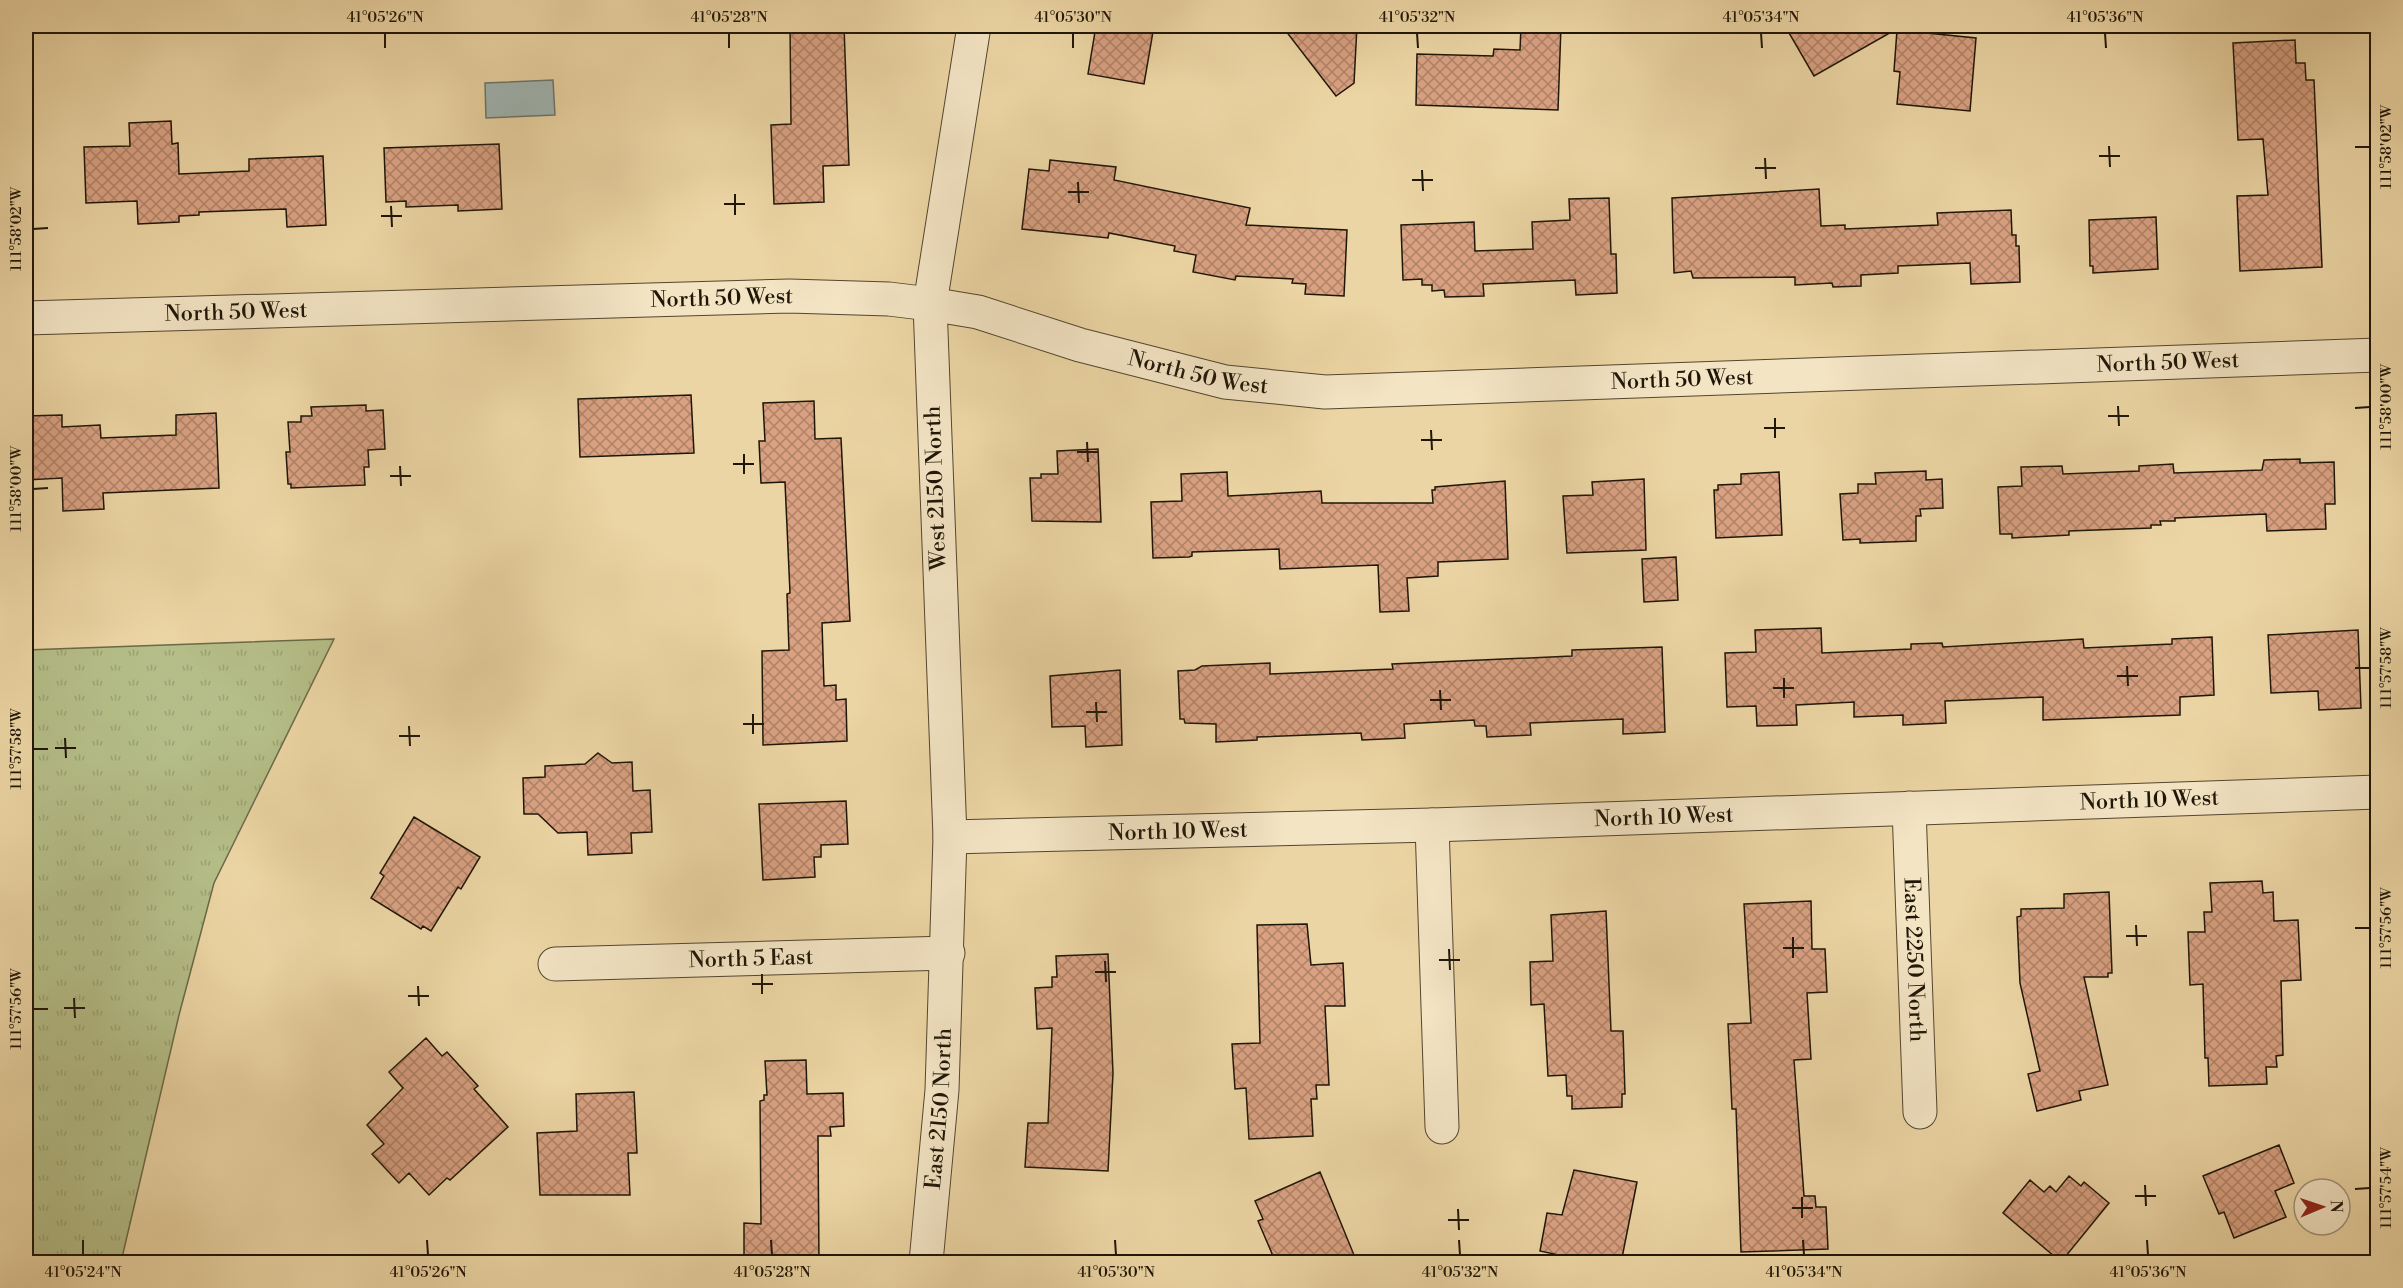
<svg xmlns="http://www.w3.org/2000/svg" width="2403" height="1288" font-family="'Libre Bodoni',serif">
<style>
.grass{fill:url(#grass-tufts);stroke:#6a6a48;stroke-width:1.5}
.water{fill:#9fb5b2;stroke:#6c756e;stroke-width:1.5}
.building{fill:url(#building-cross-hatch);stroke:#1f1608;stroke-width:1.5}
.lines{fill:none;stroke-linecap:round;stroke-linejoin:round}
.street-casing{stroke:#52462f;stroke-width:35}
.street{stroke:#f3e4c4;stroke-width:33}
.ticks{fill:none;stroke:#1f1608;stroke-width:2}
.labels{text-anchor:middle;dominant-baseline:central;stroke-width:5;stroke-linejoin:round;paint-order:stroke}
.street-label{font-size:22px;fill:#1f1608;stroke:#f3e4c4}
.neatline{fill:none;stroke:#1f1608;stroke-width:2}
.ticks-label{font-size:15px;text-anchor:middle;fill:#1f1608}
</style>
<defs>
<pattern id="grass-tufts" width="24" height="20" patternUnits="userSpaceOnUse" patternTransform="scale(1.5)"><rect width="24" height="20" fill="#b5be88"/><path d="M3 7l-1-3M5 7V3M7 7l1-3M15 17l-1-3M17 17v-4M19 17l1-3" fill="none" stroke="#9ba374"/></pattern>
<pattern id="building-cross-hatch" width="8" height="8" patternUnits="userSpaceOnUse" patternTransform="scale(1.5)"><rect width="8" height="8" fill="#d9a182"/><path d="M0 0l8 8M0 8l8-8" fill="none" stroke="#af8268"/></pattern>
</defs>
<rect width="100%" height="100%" fill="#ecd5a4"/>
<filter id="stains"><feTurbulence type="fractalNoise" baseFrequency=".00333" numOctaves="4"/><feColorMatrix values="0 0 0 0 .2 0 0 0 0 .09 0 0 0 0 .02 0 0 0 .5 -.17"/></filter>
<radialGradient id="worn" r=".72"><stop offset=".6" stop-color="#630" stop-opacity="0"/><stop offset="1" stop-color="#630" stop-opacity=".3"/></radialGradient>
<path class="grass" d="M 334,639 L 214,883 L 179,1015 L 121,1262 L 26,1262 L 26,650 Z"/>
<path class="water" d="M 553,80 L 555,115 L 486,118 L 485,83 Z"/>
<path class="building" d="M 790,26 L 844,26 L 849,165 L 823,166 L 824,202 L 774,204 L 771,125 L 791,124 Z
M 1096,26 L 1154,26 L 1144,84 L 1088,74 Z
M 1282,26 L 1357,26 L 1354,83 L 1336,96 Z
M 1521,26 L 1561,26 L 1558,110 L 1416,105 L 1417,54 L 1493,56 L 1494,49 L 1520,50 Z
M 1785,26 L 1902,26 L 1814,76 Z
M 1897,30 L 1976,38 L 1970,111 L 1897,104 L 1900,72 L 1894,71 Z
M 2295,40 L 2296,63 L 2305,63 L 2306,80 L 2314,80 L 2322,267 L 2240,271 L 2237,196 L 2268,195 L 2263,139 L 2238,140 L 2233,43 Z
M 171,121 L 172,144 L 178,143 L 179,174 L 249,171 L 249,159 L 323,156 L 326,225 L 287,227 L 286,209 L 199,212 L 199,215 L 179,216 L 179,222 L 138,224 L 137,201 L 86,203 L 84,147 L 130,146 L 129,123 Z
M 499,144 L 502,209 L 458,211 L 458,205 L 406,207 L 406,201 L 386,202 L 384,148 Z
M 1050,160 L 1116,167 L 1114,180 L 1250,208 L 1246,225 L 1347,230 L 1344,296 L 1305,294 L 1306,284 L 1292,283 L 1293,279 L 1236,276 L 1235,280 L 1193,272 L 1196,255 L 1174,251 L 1175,246 L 1109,233 L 1108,238 L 1022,229 L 1029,169 L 1049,171 Z
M 1819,189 L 1821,226 L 1845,225 L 1845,229 L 1938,225 L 1937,213 L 2011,210 L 2012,235 L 2016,235 L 2016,246 L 2019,246 L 2020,282 L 1971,284 L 1970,263 L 1898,266 L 1898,273 L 1861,275 L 1861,286 L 1833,287 L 1832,283 L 1795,285 L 1795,277 L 1693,278 L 1691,271 L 1674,273 L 1672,198 Z
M 1609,198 L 1611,254 L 1616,254 L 1617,293 L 1576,295 L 1575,280 L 1483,284 L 1484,296 L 1445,297 L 1444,290 L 1432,291 L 1432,285 L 1422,285 L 1422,279 L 1403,280 L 1401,225 L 1474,222 L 1475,251 L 1533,249 L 1532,222 L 1570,220 L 1569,199 Z
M 2156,217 L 2158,269 L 2093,273 L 2093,266 L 2090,266 L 2089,220 Z
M 691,395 L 694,453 L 580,457 L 578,399 Z
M 814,401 L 815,439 L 841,438 L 850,621 L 822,623 L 824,686 L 836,685 L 836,700 L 846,699 L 847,741 L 763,745 L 762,651 L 789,650 L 787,594 L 790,593 L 785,482 L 761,483 L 759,441 L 765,441 L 763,403 Z
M 366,405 L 366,411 L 383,410 L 385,449 L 368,450 L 369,467 L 364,467 L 365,485 L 291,488 L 291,484 L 288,484 L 286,452 L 290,452 L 288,422 L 301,422 L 301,416 L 312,416 L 311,407 Z
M 216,413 L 219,488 L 103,493 L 104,509 L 63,511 L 62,478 L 26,480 L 26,416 L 62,415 L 62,427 L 100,425 L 101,438 L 176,435 L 176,415 Z
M 1098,449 L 1101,522 L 1032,521 L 1030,478 L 1041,478 L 1041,474 L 1058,474 L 1057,451 Z
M 2300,459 L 2300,463 L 2334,462 L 2335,504 L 2325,504 L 2326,529 L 2267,531 L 2266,514 L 2175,518 L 2175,521 L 2160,521 L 2161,525 L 2151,525 L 2151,528 L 2069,531 L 2069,535 L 2012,538 L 2012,534 L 2000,534 L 1998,487 L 2022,486 L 2021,467 L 2062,466 L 2063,474 L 2139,471 L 2139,466 L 2173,464 L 2174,473 L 2262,470 L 2264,460 Z
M 1926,471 L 1926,480 L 1942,479 L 1943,508 L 1920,509 L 1921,516 L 1916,516 L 1916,541 L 1860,543 L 1860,539 L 1843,540 L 1840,494 L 1858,493 L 1858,484 L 1876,484 L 1875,473 Z
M 1227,472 L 1228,496 L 1321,491 L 1322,503 L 1433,503 L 1432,490 L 1435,490 L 1435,487 L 1505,481 L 1508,559 L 1438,562 L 1438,576 L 1407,578 L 1409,611 L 1380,612 L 1378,565 L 1280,569 L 1279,549 L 1192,552 L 1192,556 L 1189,557 L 1153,558 L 1151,502 L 1182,501 L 1181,474 Z
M 1779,472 L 1782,535 L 1716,538 L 1714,490 L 1718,490 L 1718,485 L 1741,484 L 1741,474 Z
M 1644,479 L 1646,550 L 1567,553 L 1563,496 L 1593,495 L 1592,482 Z
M 1676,557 L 1678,600 L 1644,602 L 1642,559 Z
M 1821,628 L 1822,653 L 1911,649 L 1911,644 L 1942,643 L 1943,647 L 2083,639 L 2084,648 L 2172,644 L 2172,639 L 2212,637 L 2214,695 L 2180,697 L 2180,715 L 2043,720 L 2043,697 L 1945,701 L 1946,723 L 1903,725 L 1903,715 L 1854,717 L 1854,702 L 1796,705 L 1797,725 L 1757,726 L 1756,706 L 1727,707 L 1725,653 L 1756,652 L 1755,630 Z
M 2358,630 L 2361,708 L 2319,710 L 2318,691 L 2271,693 L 2268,635 Z
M 1662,647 L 1665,732 L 1623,734 L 1623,719 L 1530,723 L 1531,735 L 1487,737 L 1486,726 L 1475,726 L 1474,720 L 1404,724 L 1405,738 L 1362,740 L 1361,733 L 1257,737 L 1257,740 L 1216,742 L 1216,724 L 1185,723 L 1184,719 L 1180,719 L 1178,671 L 1195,670 L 1202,666 L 1270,663 L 1270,674 L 1393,669 L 1392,664 L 1572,656 L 1572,650 Z
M 1120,670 L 1122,745 L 1086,747 L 1085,726 L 1052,727 L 1050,676 Z
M 598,753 L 612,763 L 632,762 L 633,791 L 650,790 L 652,832 L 631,833 L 632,853 L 588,855 L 587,832 L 558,833 L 538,814 L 524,814 L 523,778 L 545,777 L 545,766 L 585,764 Z
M 846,801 L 848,844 L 821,845 L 821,857 L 814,857 L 815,877 L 763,880 L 759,804 Z
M 414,817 L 480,857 L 461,889 L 458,887 L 431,931 L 423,926 L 421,929 L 371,898 L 384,876 L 380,873 Z
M 2262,881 L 2263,893 L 2273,892 L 2274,921 L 2298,920 L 2301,980 L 2281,981 L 2283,1055 L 2276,1056 L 2277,1067 L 2266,1067 L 2267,1084 L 2209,1086 L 2208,1058 L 2205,1058 L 2203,984 L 2190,985 L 2188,932 L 2205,932 L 2204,912 L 2212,912 L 2210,883 Z
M 2109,892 L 2112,973 L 2108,973 L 2108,977 L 2084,977 L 2108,1085 L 2079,1091 L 2081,1100 L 2037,1111 L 2028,1074 L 2040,1071 L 2020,983 L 2017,917 L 2021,916 L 2021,909 L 2064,908 L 2064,894 Z
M 1811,901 L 1812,949 L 1825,949 L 1827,992 L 1807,993 L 1811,1059 L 1794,1060 L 1804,1196 L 1815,1196 L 1816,1207 L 1826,1207 L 1828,1249 L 1741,1252 L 1736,1109 L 1732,1109 L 1728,1024 L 1751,1023 L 1744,904 Z
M 1606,911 L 1611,1031 L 1623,1031 L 1625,1094 L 1622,1094 L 1622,1107 L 1572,1109 L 1572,1096 L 1567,1096 L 1566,1075 L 1548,1076 L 1544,1004 L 1531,1005 L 1530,962 L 1553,961 L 1551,915 Z
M 1307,924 L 1311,965 L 1343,963 L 1345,1006 L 1325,1006 L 1329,1085 L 1316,1085 L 1317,1099 L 1311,1099 L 1313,1136 L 1249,1139 L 1246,1088 L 1235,1089 L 1232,1044 L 1260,1043 L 1257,925 Z
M 1108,954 L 1113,1073 L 1108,1171 L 1025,1167 L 1028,1123 L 1048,1123 L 1052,1028 L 1037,1029 L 1035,988 L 1052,987 L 1052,977 L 1057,977 L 1056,956 Z
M 426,1038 L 442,1056 L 447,1052 L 478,1086 L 474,1089 L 508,1127 L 450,1180 L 447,1178 L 429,1195 L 409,1173 L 399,1183 L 372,1154 L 384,1144 L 367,1125 L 403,1088 L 389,1072 Z
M 806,1060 L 807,1094 L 843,1093 L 844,1126 L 830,1127 L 831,1136 L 818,1136 L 819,1263 L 744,1263 L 744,1223 L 761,1224 L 760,1101 L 764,1100 L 764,1095 L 767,1095 L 765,1061 Z
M 634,1092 L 637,1153 L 628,1153 L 630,1195 L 540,1195 L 537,1133 L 577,1131 L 576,1094 Z
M 2279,1145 L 2294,1183 L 2275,1191 L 2286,1217 L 2234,1238 L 2224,1212 L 2219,1214 L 2203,1176 Z
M 1574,1170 L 1637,1182 L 1621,1263 L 1595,1263 L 1540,1251 L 1547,1213 L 1562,1215 Z
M 1320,1172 L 1354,1255 L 1337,1263 L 1276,1263 L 1258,1221 L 1263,1219 L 1255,1201 Z
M 2069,1176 L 2081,1186 L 2084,1182 L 2109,1203 L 2061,1262 L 2003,1213 L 2030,1180 L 2044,1192 L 2050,1186 L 2056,1192 Z"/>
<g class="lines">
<defs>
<g id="street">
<path id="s1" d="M 26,318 L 789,296 L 889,299 L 930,304 L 978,312 L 1080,345 L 1225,382 L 1325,392 L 2378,355"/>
<path id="s2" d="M 1909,808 L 1920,1112"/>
<path d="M 1432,825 L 1442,1127"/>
<path id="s3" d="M 950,837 L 1432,825 L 2378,792"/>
<path id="s4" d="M 555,964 L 948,953"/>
<path id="s5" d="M 926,1262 L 942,1090 L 950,837 L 930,304 L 974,26"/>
</g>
</defs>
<use href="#street" class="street-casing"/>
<use href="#street" class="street"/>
</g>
<path class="ticks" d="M 385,33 L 385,48M 729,33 L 729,48M 1073,33 L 1073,48M 1417,33 L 1418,48M 1761,33 L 1762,48M 2105,33 L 2106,48M 2109,146 L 2110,167M 2355,147 L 2370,147M 2099,156 L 2120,156M 1765,158 L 1766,179M 1755,168 L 1776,168M 1422,170 L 1423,191M 1412,180 L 1433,180M 1078,182 L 1079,203M 1068,192 L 1089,192M 735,194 L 735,215M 724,204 L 745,204M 391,206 L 392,227M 381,216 L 402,216M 33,229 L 48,228M 2118,406 L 2119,426M 2355,408 L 2370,407M 2108,416 L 2129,416M 1775,418 L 1775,438M 1764,428 L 1785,428M 1431,430 L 1432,450M 1421,440 L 1442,440M 1087,442 L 1088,462M 1077,452 L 1098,452M 744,454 L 744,474M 733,464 L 754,464M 400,466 L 401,486M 390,476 L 411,476M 33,489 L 48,488M 2127,666 L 2128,686M 2355,668 L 2370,668M 2117,676 L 2138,676M 1784,678 L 1784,698M 1773,688 L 1794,688M 1440,690 L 1441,710M 1430,700 L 1451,700M 1096,702 L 1097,722M 1086,712 L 1107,712M 753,714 L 753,734M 743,724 L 764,724M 409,726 L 410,746M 399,736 L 420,736M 65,738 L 66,758M 55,748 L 76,748M 33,749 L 48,749M 2136,925 L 2137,946M 2355,928 L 2370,928M 2126,936 L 2147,936M 1793,937 L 1793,958M 1783,948 L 1804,948M 1449,949 L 1450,970M 1439,960 L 1460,960M 1105,961 L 1106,982M 1095,972 L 1116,972M 762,974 L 762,994M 752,984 L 773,984M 418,986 L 419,1006M 408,996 L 429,996M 74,998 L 75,1018M 64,1008 L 85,1008M 33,1009 L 48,1009M 2145,1185 L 2146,1206M 2355,1189 L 2370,1188M 2135,1196 L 2156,1196M 1802,1197 L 1802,1218M 1792,1208 L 1813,1208M 1458,1209 L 1459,1230M 1448,1220 L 1469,1220M 83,1240 L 83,1255M 427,1240 L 428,1255M 771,1240 L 772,1255M 1115,1240 L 1116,1255M 1459,1240 L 1460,1255M 1803,1240 L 1804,1255M 2147,1240 L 2148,1255"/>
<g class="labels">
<g class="street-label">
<text stroke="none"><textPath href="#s1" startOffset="696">North 50 West</textPath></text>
<text stroke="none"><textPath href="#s1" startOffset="210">North 50 West</textPath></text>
<text stroke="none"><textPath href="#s1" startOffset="2154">North 50 West</textPath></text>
<text stroke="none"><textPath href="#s1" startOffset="1182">North 50 West</textPath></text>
<text stroke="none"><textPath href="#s1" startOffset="1668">North 50 West</textPath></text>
<text transform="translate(936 488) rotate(-92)">West 2150 North</text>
<text stroke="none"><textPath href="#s3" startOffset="1200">North 10 West</textPath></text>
<text stroke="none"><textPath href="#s3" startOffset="714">North 10 West</textPath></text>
<text stroke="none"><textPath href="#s3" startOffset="228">North 10 West</textPath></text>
<text stroke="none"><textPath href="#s4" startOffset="196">North 5 East</textPath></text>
<text stroke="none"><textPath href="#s2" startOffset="152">East 2250 North</textPath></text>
<text stroke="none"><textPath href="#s5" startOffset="154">East 2150 North</textPath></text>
</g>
</g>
<rect width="2403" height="1288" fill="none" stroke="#ecd5a4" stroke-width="66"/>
<g transform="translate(2322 1207) rotate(88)"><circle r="28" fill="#f3e4c4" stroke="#9e9279" stroke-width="1.5"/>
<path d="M0-4.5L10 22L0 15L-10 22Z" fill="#8f2418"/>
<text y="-9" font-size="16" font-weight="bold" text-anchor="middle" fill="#1f1608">N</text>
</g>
<rect x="33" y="33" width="2337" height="1222" class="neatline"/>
<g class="ticks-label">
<text x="385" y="22">41°05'26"N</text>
<text x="729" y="22">41°05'28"N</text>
<text x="1073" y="22">41°05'30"N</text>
<text x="1417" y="22">41°05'32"N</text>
<text x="1761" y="22">41°05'34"N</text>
<text x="2105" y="22">41°05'36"N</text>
<text transform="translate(2386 147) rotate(-90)" y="5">111°58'02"W</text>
<text transform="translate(16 229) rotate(-90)" y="5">111°58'02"W</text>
<text transform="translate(2386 407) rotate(-90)" y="5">111°58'00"W</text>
<text transform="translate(16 489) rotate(-90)" y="5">111°58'00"W</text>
<text transform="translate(2386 668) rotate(-90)" y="5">111°57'58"W</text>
<text transform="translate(16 749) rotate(-90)" y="5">111°57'58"W</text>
<text transform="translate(2386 928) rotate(-90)" y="5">111°57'56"W</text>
<text transform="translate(16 1009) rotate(-90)" y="5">111°57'56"W</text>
<text transform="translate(2386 1188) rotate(-90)" y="5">111°57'54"W</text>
<text x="83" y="1277">41°05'24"N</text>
<text x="428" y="1277">41°05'26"N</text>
<text x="772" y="1277">41°05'28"N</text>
<text x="1116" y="1277">41°05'30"N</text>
<text x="1460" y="1277">41°05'32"N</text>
<text x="1804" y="1277">41°05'34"N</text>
<text x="2148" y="1277">41°05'36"N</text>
</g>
<rect width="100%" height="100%" filter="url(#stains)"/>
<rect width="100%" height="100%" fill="url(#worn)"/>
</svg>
